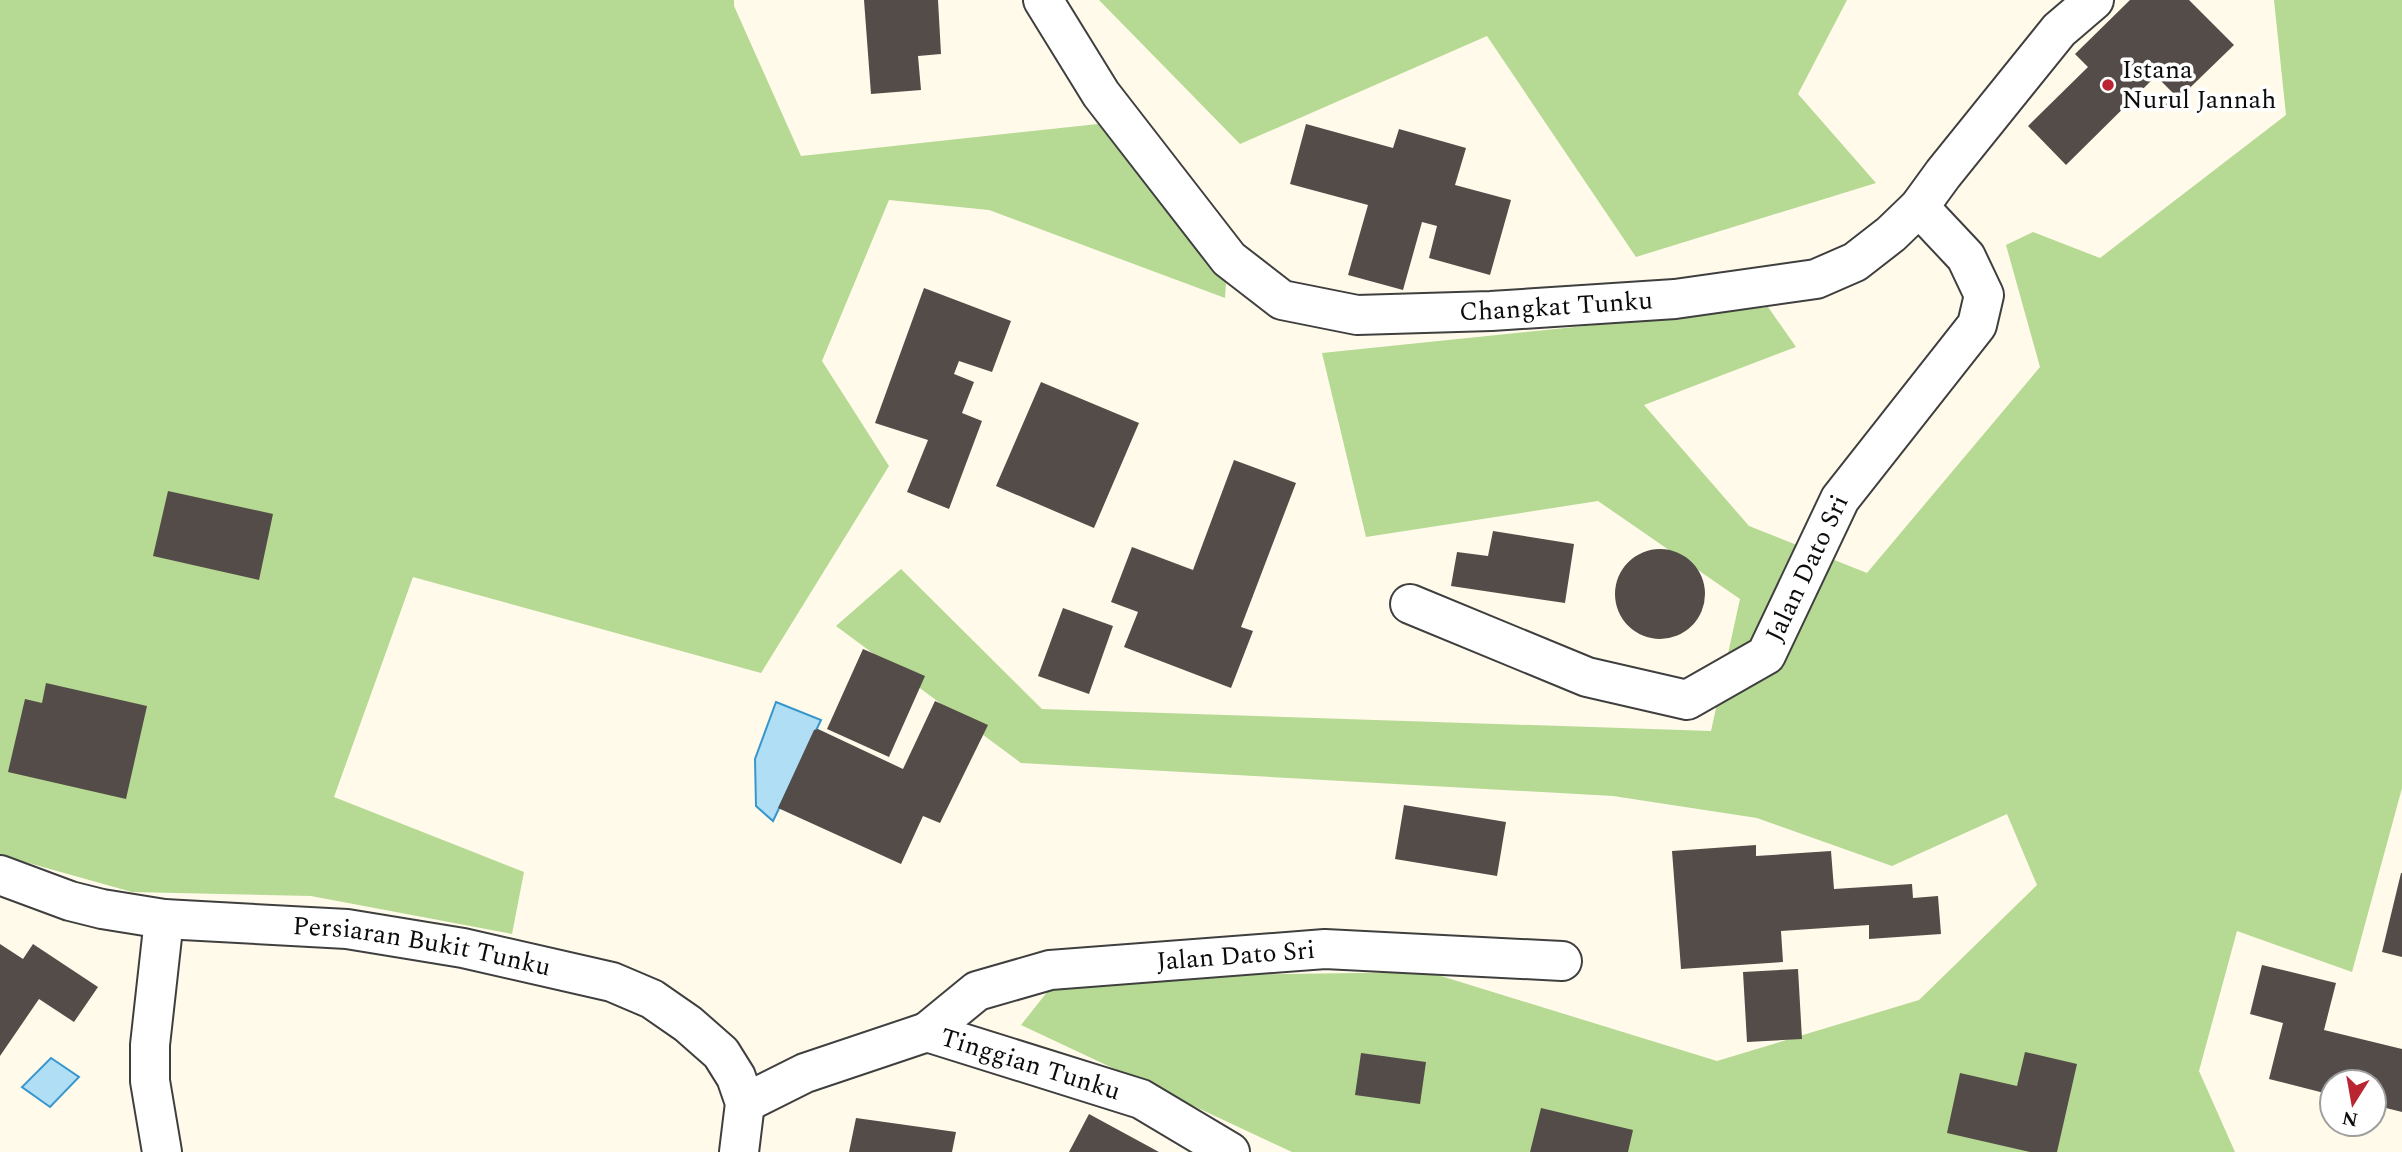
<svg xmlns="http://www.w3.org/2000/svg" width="2402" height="1152" font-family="Spectral,serif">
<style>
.forest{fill:#b6d994}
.water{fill:#b0def5;stroke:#3797cc;stroke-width:2}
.building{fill:#544c48}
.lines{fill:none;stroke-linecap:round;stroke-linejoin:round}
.minor-casing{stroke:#3f3f3f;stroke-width:42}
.minor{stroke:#fff;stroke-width:38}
.poi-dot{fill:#ba2532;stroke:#fff;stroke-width:2.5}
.labels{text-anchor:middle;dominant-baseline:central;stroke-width:7;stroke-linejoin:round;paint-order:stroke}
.poi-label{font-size:26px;fill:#0c0c0c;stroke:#fff;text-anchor:start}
.street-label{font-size:26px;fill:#0c0c0c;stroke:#fff}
</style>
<rect width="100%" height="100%" fill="#fffaea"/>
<path class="forest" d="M 0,0 L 734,0 L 734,6 L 801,156 L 1098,124 L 1226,283 L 1225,298 L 989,210 L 889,200 L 822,361 L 889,466 L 761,673 L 413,577 L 334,797 L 524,872 L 512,934 L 311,896 L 132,892 L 0,855 Z
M 1099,0 L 1847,0 L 1798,94 L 1876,183 L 1636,257 L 1487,36 L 1240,144 Z
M 2274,0 L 2402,0 L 2402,788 L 2352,972 L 2237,931 L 2199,1071 L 2235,1152 L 1292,1152 L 1021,1025 L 1059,977 L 1428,972 L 1717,1061 L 1919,1000 L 2037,885 L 2007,814 L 1892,866 L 1757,818 L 1613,796 L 1021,763 L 836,626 L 901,569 L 1042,709 L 1711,731 L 1740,599 L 1598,501 L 1366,537 L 1322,353 L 1768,307 L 1796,347 L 1644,405 L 1749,526 L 1867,573 L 2040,367 L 2006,245 L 2033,232 L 2100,258 L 2286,115 Z"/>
<path class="water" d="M 776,702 L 821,720 L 773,821 L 756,806 L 755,759 Z
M 51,1058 L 79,1077 L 50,1107 L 22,1087 Z"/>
<path class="building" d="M 864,0 L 938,0 L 941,54 L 918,56 L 921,90 L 871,94 Z
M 2130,0 L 2189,0 L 2234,45 L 2168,109 L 2165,105 L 2175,95 L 2156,76 L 2066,165 L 2028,126 L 2088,67 L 2075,54 Z
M 1306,124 L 1393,148 L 1399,129 L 1466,148 L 1455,185 L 1511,200 L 1490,275 L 1429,258 L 1437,226 L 1422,222 L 1403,290 L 1348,275 L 1368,205 L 1290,184 Z
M 924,288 L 1011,321 L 992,372 L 959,361 L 954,374 L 974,382 L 962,413 L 982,421 L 949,509 L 907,492 L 928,440 L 875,423 Z
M 1041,382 L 1139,423 L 1094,528 L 996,486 Z
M 1234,460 L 1296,483 L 1241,627 L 1253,631 L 1231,688 L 1124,647 L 1138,612 L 1111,602 L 1132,547 L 1193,570 Z
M 168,491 L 273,514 L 259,580 L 153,556 Z
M 1493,531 L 1574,544 L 1565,603 L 1451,586 L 1457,552 L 1488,556 Z
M1615 594a45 45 0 1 1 90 0a45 45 0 1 1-90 0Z
M 1063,608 L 1113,626 L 1089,694 L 1038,676 Z
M 863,649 L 925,676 L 889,757 L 827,729 Z
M 46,683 L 147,706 L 126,799 L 8,772 L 25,699 L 42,703 Z
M 935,701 L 988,725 L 940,823 L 923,816 L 901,864 L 778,808 L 814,730 L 818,729 L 903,769 Z
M 1404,805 L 1506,822 L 1497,876 L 1395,859 Z
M 1756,845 L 1756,856 L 1831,851 L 1834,889 L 1912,884 L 1913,898 L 1938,896 L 1941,934 L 1869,939 L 1869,925 L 1781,931 L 1783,962 L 1681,969 L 1672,851 Z
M 2401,873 L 2402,873 L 2402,957 L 2382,952 Z
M 0,944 L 23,959 L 33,944 L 98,987 L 74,1022 L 39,999 L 0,1056 Z
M 2262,965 L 2336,983 L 2324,1030 L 2402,1049 L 2402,1112 L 2374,1105 L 2374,1082 L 2332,1082 L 2332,1095 L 2269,1079 L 2283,1023 L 2250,1014 Z
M 1798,969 L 1802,1039 L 1747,1042 L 1743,972 Z
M 2025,1052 L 2077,1064 L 2057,1152 L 2030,1152 L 1947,1133 L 1960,1073 L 2017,1086 Z
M 1361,1053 L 1426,1062 L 1420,1104 L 1355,1095 Z
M 1541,1108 L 1633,1130 L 1628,1152 L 1530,1152 Z
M 1089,1114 L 1159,1152 L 1069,1152 Z
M 856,1118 L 956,1132 L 952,1152 L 849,1152 Z"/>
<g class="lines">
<defs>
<g id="minor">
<path id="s1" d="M 1043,0 L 1101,94 L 1229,259 L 1282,300 L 1357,315 L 1491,311 L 1675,299 L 1816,279 L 1855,262 L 1891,234 L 1919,207 L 1943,174 L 2059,30 L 2094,0"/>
<path id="s2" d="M 1410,604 L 1587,677 L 1687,700 L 1766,655 L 1840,499 L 1977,325 L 1984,295 L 1966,257 L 1919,207"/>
<path id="s3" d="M 0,875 L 70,901 L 102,909 L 164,919 L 347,929 L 463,948 L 612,982 L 652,999 L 688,1024 L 721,1053 L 736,1077 L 745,1103 L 739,1152"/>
<path id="s4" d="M 927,1032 L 977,991 L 1050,970 L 1325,949 L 1562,961"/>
<path id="s5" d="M 745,1103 L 805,1073 L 927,1032 L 1141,1099 L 1230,1152"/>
<path d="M 162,1152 L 150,1081 L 150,1045 L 164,919"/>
</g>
</defs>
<use href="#minor" class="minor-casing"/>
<use href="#minor" class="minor"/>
</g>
<circle class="poi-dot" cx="2108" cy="85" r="7"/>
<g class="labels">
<g class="poi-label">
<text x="2122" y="70">Istana<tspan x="2122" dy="30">Nurul Jannah</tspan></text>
</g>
<g class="street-label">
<text stroke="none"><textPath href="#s1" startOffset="662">Changkat Tunku</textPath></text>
<text stroke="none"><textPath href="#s2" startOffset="481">Jalan Dato Sri</textPath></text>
<text stroke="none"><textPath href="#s3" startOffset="430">Persiaran Bukit Tunku</textPath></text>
<text stroke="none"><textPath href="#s4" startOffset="327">Jalan Dato Sri</textPath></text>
<text stroke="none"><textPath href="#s5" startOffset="304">Tinggian Tunku</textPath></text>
</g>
</g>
<g transform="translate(2353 1103) rotate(191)"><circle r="33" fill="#ffffff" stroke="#9e9e9e" stroke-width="2"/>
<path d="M0-5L12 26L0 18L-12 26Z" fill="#ba2532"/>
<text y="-10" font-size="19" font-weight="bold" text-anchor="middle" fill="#0c0c0c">N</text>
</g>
</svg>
